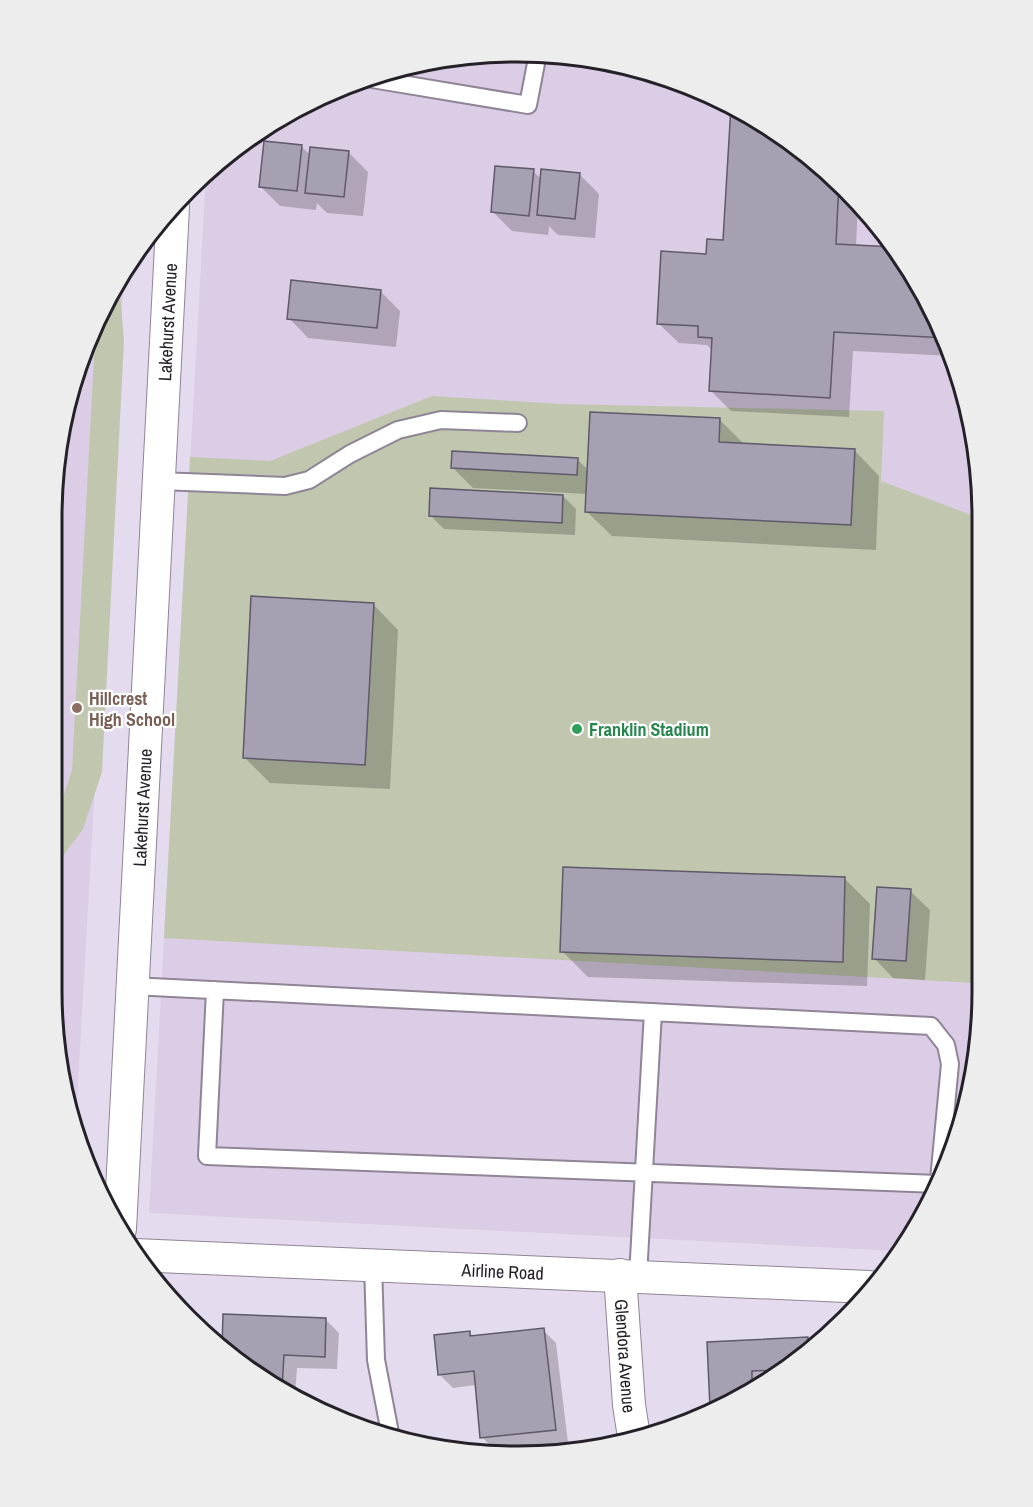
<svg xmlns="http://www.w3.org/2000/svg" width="1033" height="1507" font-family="'Archivo Narrow',sans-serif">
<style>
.built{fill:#dbcde6}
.green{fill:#c0c7ae}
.shadow{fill:#0003}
.building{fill:#a79fb2;stroke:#5f596a;stroke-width:1.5}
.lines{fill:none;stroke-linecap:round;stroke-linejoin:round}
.service-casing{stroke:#8f8596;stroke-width:20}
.minor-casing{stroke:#8f8596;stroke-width:34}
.service{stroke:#fff;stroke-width:16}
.minor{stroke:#fff;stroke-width:32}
.education-dot{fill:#8d6e63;stroke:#fff;stroke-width:2}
.leisure-dot{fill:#2e9e5b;stroke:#fff;stroke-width:2}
.labels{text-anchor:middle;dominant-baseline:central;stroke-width:4.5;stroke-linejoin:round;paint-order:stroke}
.street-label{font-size:18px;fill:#252128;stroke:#fff}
.education-label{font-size:18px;font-weight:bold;fill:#785e54;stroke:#fff;text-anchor:start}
.leisure-label{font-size:18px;font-weight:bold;fill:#27864d;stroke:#fff;text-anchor:start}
.rim{fill:none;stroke:#252128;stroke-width:3}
</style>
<rect width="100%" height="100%" fill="#e5dbee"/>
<path class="built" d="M 516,51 L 607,60 L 694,86 L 775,129 L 845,187 L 903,258 L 946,338 L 973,425 L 982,517 L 973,1081 L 934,1197 L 895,1251 L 149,1213 L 206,172 L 258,130 L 338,87 L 425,60 Z
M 124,276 L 75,1137 L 51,990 L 60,426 L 99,310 Z"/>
<path class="green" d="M 119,282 L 124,341 L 102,772 L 83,829 L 53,869 L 54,821 L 57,816 L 72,770 L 95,339 C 92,316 106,301 119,282 Z
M 432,396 L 562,404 L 884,411 L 881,481 L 982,519 L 975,983 L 164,938 L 190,457 L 270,461 Z"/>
<path class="shadow" d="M 732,107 L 775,129 L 845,187 L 858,203 L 856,246 L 896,248 L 903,258 L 946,338 L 952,356 L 853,351 L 849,417 L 731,411 L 711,391 L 713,351 L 707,345 L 679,343 L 659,324 L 708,255 L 725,241 Z
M 301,146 L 311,156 L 348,152 L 368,172 L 363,216 L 327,213 L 317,203 L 316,210 L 280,206 L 261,187 Z
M 533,171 L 542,180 L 579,174 L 599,194 L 595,238 L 558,235 L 549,226 L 548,235 L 512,231 L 492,211 Z
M 380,291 L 400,311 L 396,347 L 308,338 L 289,318 Z
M 720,420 L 745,445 L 854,450 L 879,476 L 876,550 L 612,536 L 586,511 L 587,494 L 473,488 L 453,468 L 577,459 L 588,470 Z
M 563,496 L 576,509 L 575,535 L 444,529 L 430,515 Z
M 373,604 L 398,630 L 390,789 L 270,783 L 245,758 Z
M 844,878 L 870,904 L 867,986 L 588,977 L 562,951 Z
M 910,891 L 930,910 L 925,980 L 893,978 L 874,958 Z
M 326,1320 L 339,1333 L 337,1369 L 297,1368 L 295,1395 L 233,1360 Z
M 543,1330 L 556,1343 L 568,1443 L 495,1451 L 482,1437 L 476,1385 L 453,1388 L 439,1374 L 470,1333 L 474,1337 Z
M 807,1339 L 813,1345 L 749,1394 L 711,1408 L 709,1343 Z"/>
<path class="building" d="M 731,106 L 775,129 L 839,182 L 836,244 L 894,247 L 903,258 L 946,338 L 834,332 L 830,398 L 709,391 L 712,338 L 698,337 L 698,326 L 657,324 L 661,251 L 706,254 L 707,239 L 723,240 Z
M 264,141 L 302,145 L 297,191 L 259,187 Z
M 310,147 L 349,151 L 344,197 L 305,193 Z
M 495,166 L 534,169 L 529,216 L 491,212 Z
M 541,169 L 580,173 L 575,219 L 537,215 Z
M 291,280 L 381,290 L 377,328 L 287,319 Z
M 590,412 L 720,418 L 719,442 L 855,449 L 851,525 L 585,512 Z
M 452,451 L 578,458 L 577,475 L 451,468 Z
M 430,488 L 563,495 L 562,523 L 429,516 Z
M 251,596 L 374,603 L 365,765 L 243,758 Z
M 563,867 L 845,877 L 843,962 L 560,952 Z
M 877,887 L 911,889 L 906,961 L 872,959 Z
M 223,1314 L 326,1318 L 325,1357 L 284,1355 L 282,1388 L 233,1360 L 222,1348 Z
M 544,1328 L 556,1430 L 480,1438 L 474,1371 L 438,1375 L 434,1335 L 470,1331 L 470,1336 Z
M 808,1337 L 808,1349 L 781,1370 L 752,1371 L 752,1391 L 749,1394 L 710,1408 L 707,1342 Z"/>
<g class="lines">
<defs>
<path id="service" d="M 366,78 L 528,105 L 538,53
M 159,481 L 285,486 L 309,480 L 350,454 L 398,430 L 441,420 L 518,423
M 132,986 L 931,1026 L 946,1045 L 950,1064 L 939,1180
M 215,990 L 207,1156 L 938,1184
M 373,1265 L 376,1360 L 390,1433
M 638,1276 L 653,1012"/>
<g id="minor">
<path id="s1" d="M 120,1229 L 173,207"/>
<path id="s2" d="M 135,1255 L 869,1287"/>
<path id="s3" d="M 620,1275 L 629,1405 L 634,1437"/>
</g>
</defs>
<use href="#service" class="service-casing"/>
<use href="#minor" class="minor-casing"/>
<use href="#service" class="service"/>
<use href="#minor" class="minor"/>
</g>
<circle class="education-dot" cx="77" cy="708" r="6"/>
<circle class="leisure-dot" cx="577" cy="729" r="6"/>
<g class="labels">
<g class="street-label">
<text stroke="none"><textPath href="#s1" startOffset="908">Lakehurst Avenue</textPath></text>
<text stroke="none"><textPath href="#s1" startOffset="422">Lakehurst Avenue</textPath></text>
<text stroke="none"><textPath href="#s2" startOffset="368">Airline Road</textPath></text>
<text stroke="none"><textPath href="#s3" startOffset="81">Glendora Avenue</textPath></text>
</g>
<g class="education-label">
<text x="89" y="698">Hillcrest<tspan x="89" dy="21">High School</tspan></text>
</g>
<g class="leisure-label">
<text x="589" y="729">Franklin Stadium</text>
</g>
</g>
<path d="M0 0H1033V1507H0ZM517 62H517A455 455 0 0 1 972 517V991A455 455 0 0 1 517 1446H517A455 455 0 0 1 62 991V517A455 455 0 0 1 517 62Z" fill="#eeedee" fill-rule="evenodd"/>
<path class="rim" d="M517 62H517A455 455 0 0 1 972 517V991A455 455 0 0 1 517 1446H517A455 455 0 0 1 62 991V517A455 455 0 0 1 517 62Z"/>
</svg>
